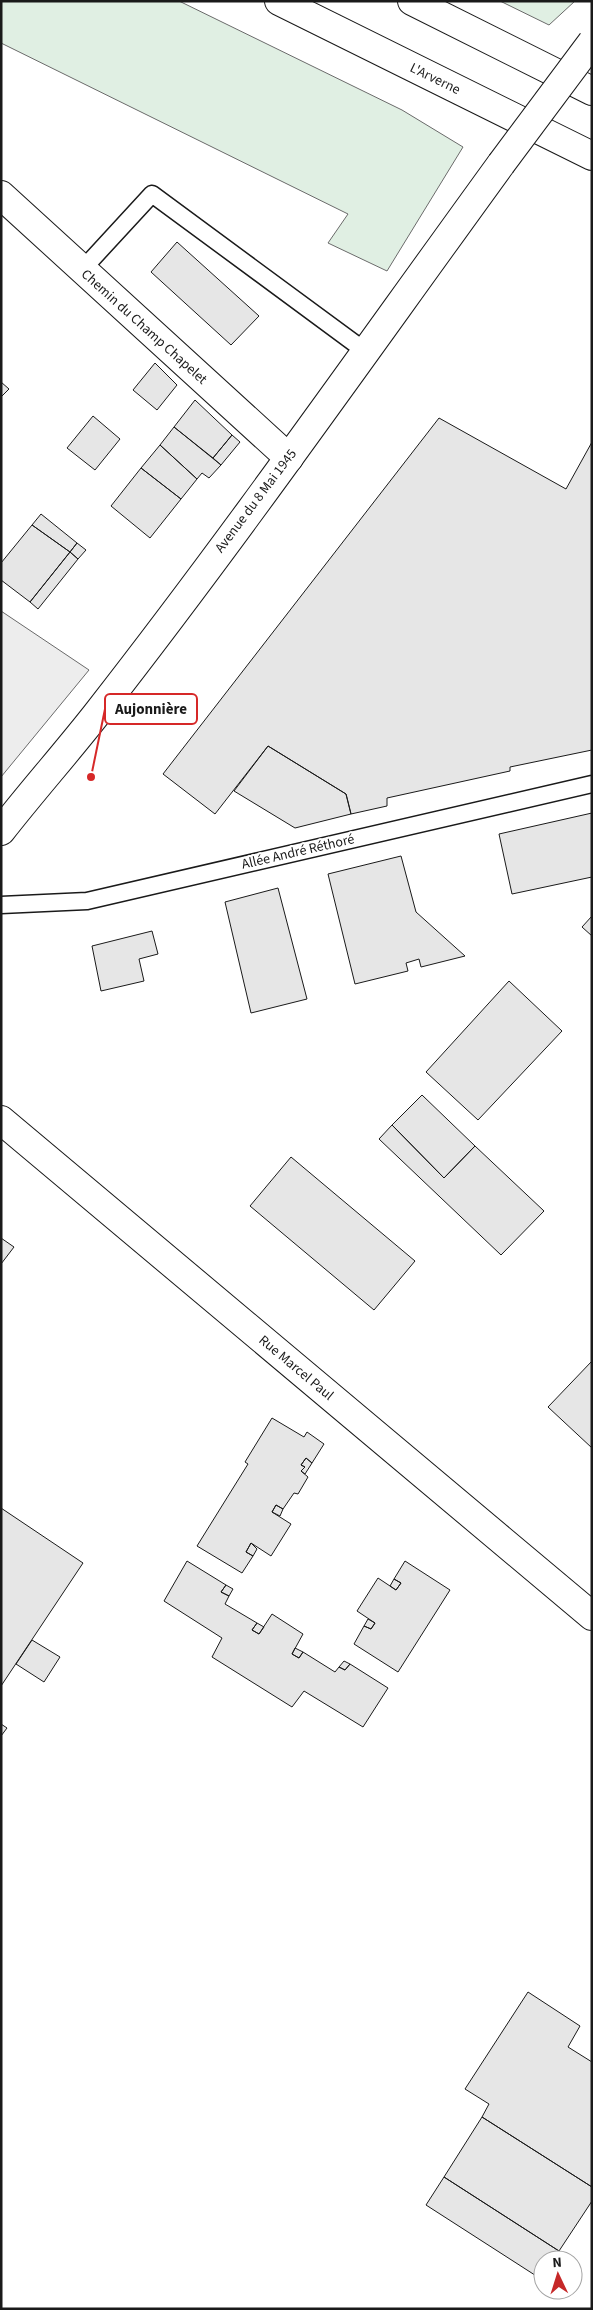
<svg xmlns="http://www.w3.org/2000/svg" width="593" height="2310" font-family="'Source Sans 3',sans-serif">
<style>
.green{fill:#e0efe3;stroke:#6a6a6a}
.parking{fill:#ededed;stroke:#6a6a6a}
.building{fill:#e6e6e6;stroke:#1a1a1a}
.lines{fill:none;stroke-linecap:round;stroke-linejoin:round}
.service-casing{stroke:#1a1a1a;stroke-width:19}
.minor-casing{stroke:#1a1a1a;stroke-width:30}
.primary-casing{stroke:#1a1a1a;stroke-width:30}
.motorway-casing{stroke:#1a1a1a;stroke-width:30}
.service{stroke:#fff;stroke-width:16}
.minor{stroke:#fff;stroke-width:28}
.primary{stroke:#fff;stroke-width:28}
.motorway{stroke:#fff;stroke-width:28}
.primary-bridge-casing{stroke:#1a1a1a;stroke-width:30;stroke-linecap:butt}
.primary-bridge{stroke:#fff;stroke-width:28}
.labels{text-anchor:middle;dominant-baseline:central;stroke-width:4;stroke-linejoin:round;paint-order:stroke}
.street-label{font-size:14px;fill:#1a1a1a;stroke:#fff}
.leader{fill:none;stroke:#d62828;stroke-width:2}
.callout-dot{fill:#d62828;stroke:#fff;stroke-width:2}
.callout{fill:#fff;stroke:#d62828;stroke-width:2}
.callout-label{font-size:15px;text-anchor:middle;font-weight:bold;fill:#1a1a1a}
</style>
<rect width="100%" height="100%" fill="#fff"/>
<path class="green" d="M 1,1 L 179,1 L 402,110 L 463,147 L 387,271 L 328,243 L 348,214 L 1,43 Z
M 500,1 L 575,1 L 549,25 Z"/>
<path class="parking" d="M 1,611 L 89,670 L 1,777 Z"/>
<path class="building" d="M 177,242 L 259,316 L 231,345 L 151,272 Z
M 155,363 L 177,385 L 157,410 L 133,390 Z
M 1,382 L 9,389 L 1,397 Z
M 195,400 L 232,435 L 213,458 L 174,427 Z
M 93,416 L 120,439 L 95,470 L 67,448 Z
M 439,418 L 566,489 L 592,442 L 592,750 L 510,767 L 510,771 L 387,798 L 387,806 L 351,814 L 346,794 L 268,746 L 215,814 L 163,774 Z
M 174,427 L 221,465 L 209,478 L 202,473 L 197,479 L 160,445 Z
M 232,435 L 240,442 L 221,465 L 213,458 Z
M 160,445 L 197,479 L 181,499 L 141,468 Z
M 141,468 L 181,499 L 150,538 L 111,506 Z
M 41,514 L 77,543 L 70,552 L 32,525 Z
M 32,525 L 70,552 L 30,602 L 1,580 L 1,563 Z
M 77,543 L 86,550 L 78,559 L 70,552 Z
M 70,552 L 78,559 L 38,609 L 30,602 Z
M 268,746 L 346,794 L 351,814 L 295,828 L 234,791 Z
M 592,813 L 592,877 L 512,894 L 499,834 Z
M 401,856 L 416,912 L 465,956 L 421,967 L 419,959 L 406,963 L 408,971 L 355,984 L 328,874 Z
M 278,888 L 307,999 L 251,1013 L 225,902 Z
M 592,916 L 592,936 L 582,927 Z
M 152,931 L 158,954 L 139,959 L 144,981 L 101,991 L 92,946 Z
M 509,981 L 562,1031 L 478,1120 L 426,1072 Z
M 422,1095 L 475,1146 L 444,1178 L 392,1125 Z
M 392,1125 L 444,1178 L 475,1146 L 544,1211 L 501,1255 L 379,1139 Z
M 291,1157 L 415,1261 L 374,1310 L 250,1206 Z
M 1,1238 L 14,1247 L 1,1264 Z
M 592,1361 L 592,1448 L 548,1407 Z
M 272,1418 L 304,1437 L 307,1432 L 324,1444 L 312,1463 L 306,1458 L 301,1465 L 305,1467 L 301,1471 L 308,1477 L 298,1494 L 294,1493 L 283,1509 L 276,1505 L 272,1512 L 291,1524 L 271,1556 L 251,1543 L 246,1552 L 253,1556 L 242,1573 L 197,1546 L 248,1464 L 245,1462 Z
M 306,1458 L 312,1463 L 305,1474 L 301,1471 L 305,1467 L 301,1465 Z
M 276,1505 L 283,1509 L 280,1516 L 272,1512 Z
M 1,1508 L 83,1563 L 1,1686 Z
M 251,1543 L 257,1549 L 253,1556 L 246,1552 Z
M 187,1561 L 226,1585 L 221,1592 L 229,1596 L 225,1604 L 257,1623 L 252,1630 L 259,1634 L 272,1614 L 303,1634 L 292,1654 L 299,1658 L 303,1652 L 335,1672 L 339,1667 L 345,1670 L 350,1664 L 388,1688 L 363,1727 L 304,1691 L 292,1707 L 212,1657 L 222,1638 L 164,1601 Z
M 405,1561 L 450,1590 L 398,1672 L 354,1644 L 364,1626 L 371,1629 L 375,1623 L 357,1611 L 378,1578 L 396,1590 L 401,1583 L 394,1579 Z
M 394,1579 L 401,1583 L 396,1590 L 390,1586 Z
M 226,1585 L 233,1589 L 229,1596 L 221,1592 Z
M 368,1619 L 375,1623 L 371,1629 L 364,1626 Z
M 257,1623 L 264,1627 L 259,1634 L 252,1630 Z
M 32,1640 L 60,1657 L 44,1682 L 16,1664 Z
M 295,1648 L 303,1652 L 299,1658 L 292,1654 Z
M 344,1661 L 350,1664 L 345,1670 L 339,1667 Z
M 1,1724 L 7,1728 L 1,1736 Z
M 528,1992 L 580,2026 L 568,2047 L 592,2062 L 592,2187 L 482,2117 L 489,2104 L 465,2089 Z
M 482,2117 L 592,2187 L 592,2201 L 559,2251 L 444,2177 Z
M 444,2177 L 559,2251 L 553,2260 L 543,2260 L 543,2276 L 541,2279 L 426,2205 Z"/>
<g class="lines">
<defs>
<path id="service" d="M 82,270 L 152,194 L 365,351
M 1,905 L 87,901 L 592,784"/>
<path id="minor" d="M 1,195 L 289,458
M 1,1120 L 592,1616"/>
<path id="primary" d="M 1,831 C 33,790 67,752 99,711 C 238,533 368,347 501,164"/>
<path id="motorway" d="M 279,1 L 592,156
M 412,1 L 592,91"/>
</defs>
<use href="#service" class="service-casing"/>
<use href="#minor" class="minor-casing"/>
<use href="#primary" class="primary-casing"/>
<use href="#motorway" class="motorway-casing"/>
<use href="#service" class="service"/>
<use href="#minor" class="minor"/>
<use href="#primary" class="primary"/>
<use href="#motorway" class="motorway"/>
<defs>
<path id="primary-bridge" d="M 501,164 L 592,42"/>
</defs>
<use href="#primary-bridge" class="primary-bridge-casing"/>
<use href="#primary-bridge" class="primary-bridge"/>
</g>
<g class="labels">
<g class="street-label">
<text transform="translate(435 79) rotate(26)">L'Arverne</text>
<text transform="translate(144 327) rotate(42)">Chemin du Champ Chapelet</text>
<text transform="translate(256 501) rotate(-53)">Avenue du 8 Mai 1945</text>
<text transform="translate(298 852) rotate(-13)">Allée André Réthoré</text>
<text transform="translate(296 1368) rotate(40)">Rue Marcel Paul</text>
</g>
</g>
<path class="leader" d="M91 777L105 709"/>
<circle class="callout-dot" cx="91" cy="777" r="5"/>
<rect class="callout" x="105" y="694" width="92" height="30" rx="5"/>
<g class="callout-label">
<text x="151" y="714">Aujonnière</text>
</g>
<rect width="593" height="2310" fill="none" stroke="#1a1a1a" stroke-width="5"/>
<g transform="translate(558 2275) rotate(356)"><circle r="24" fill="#ffffff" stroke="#a3a3a3"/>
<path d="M0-4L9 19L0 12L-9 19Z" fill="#c62828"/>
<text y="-8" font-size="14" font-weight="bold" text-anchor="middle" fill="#1a1a1a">N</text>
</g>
</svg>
